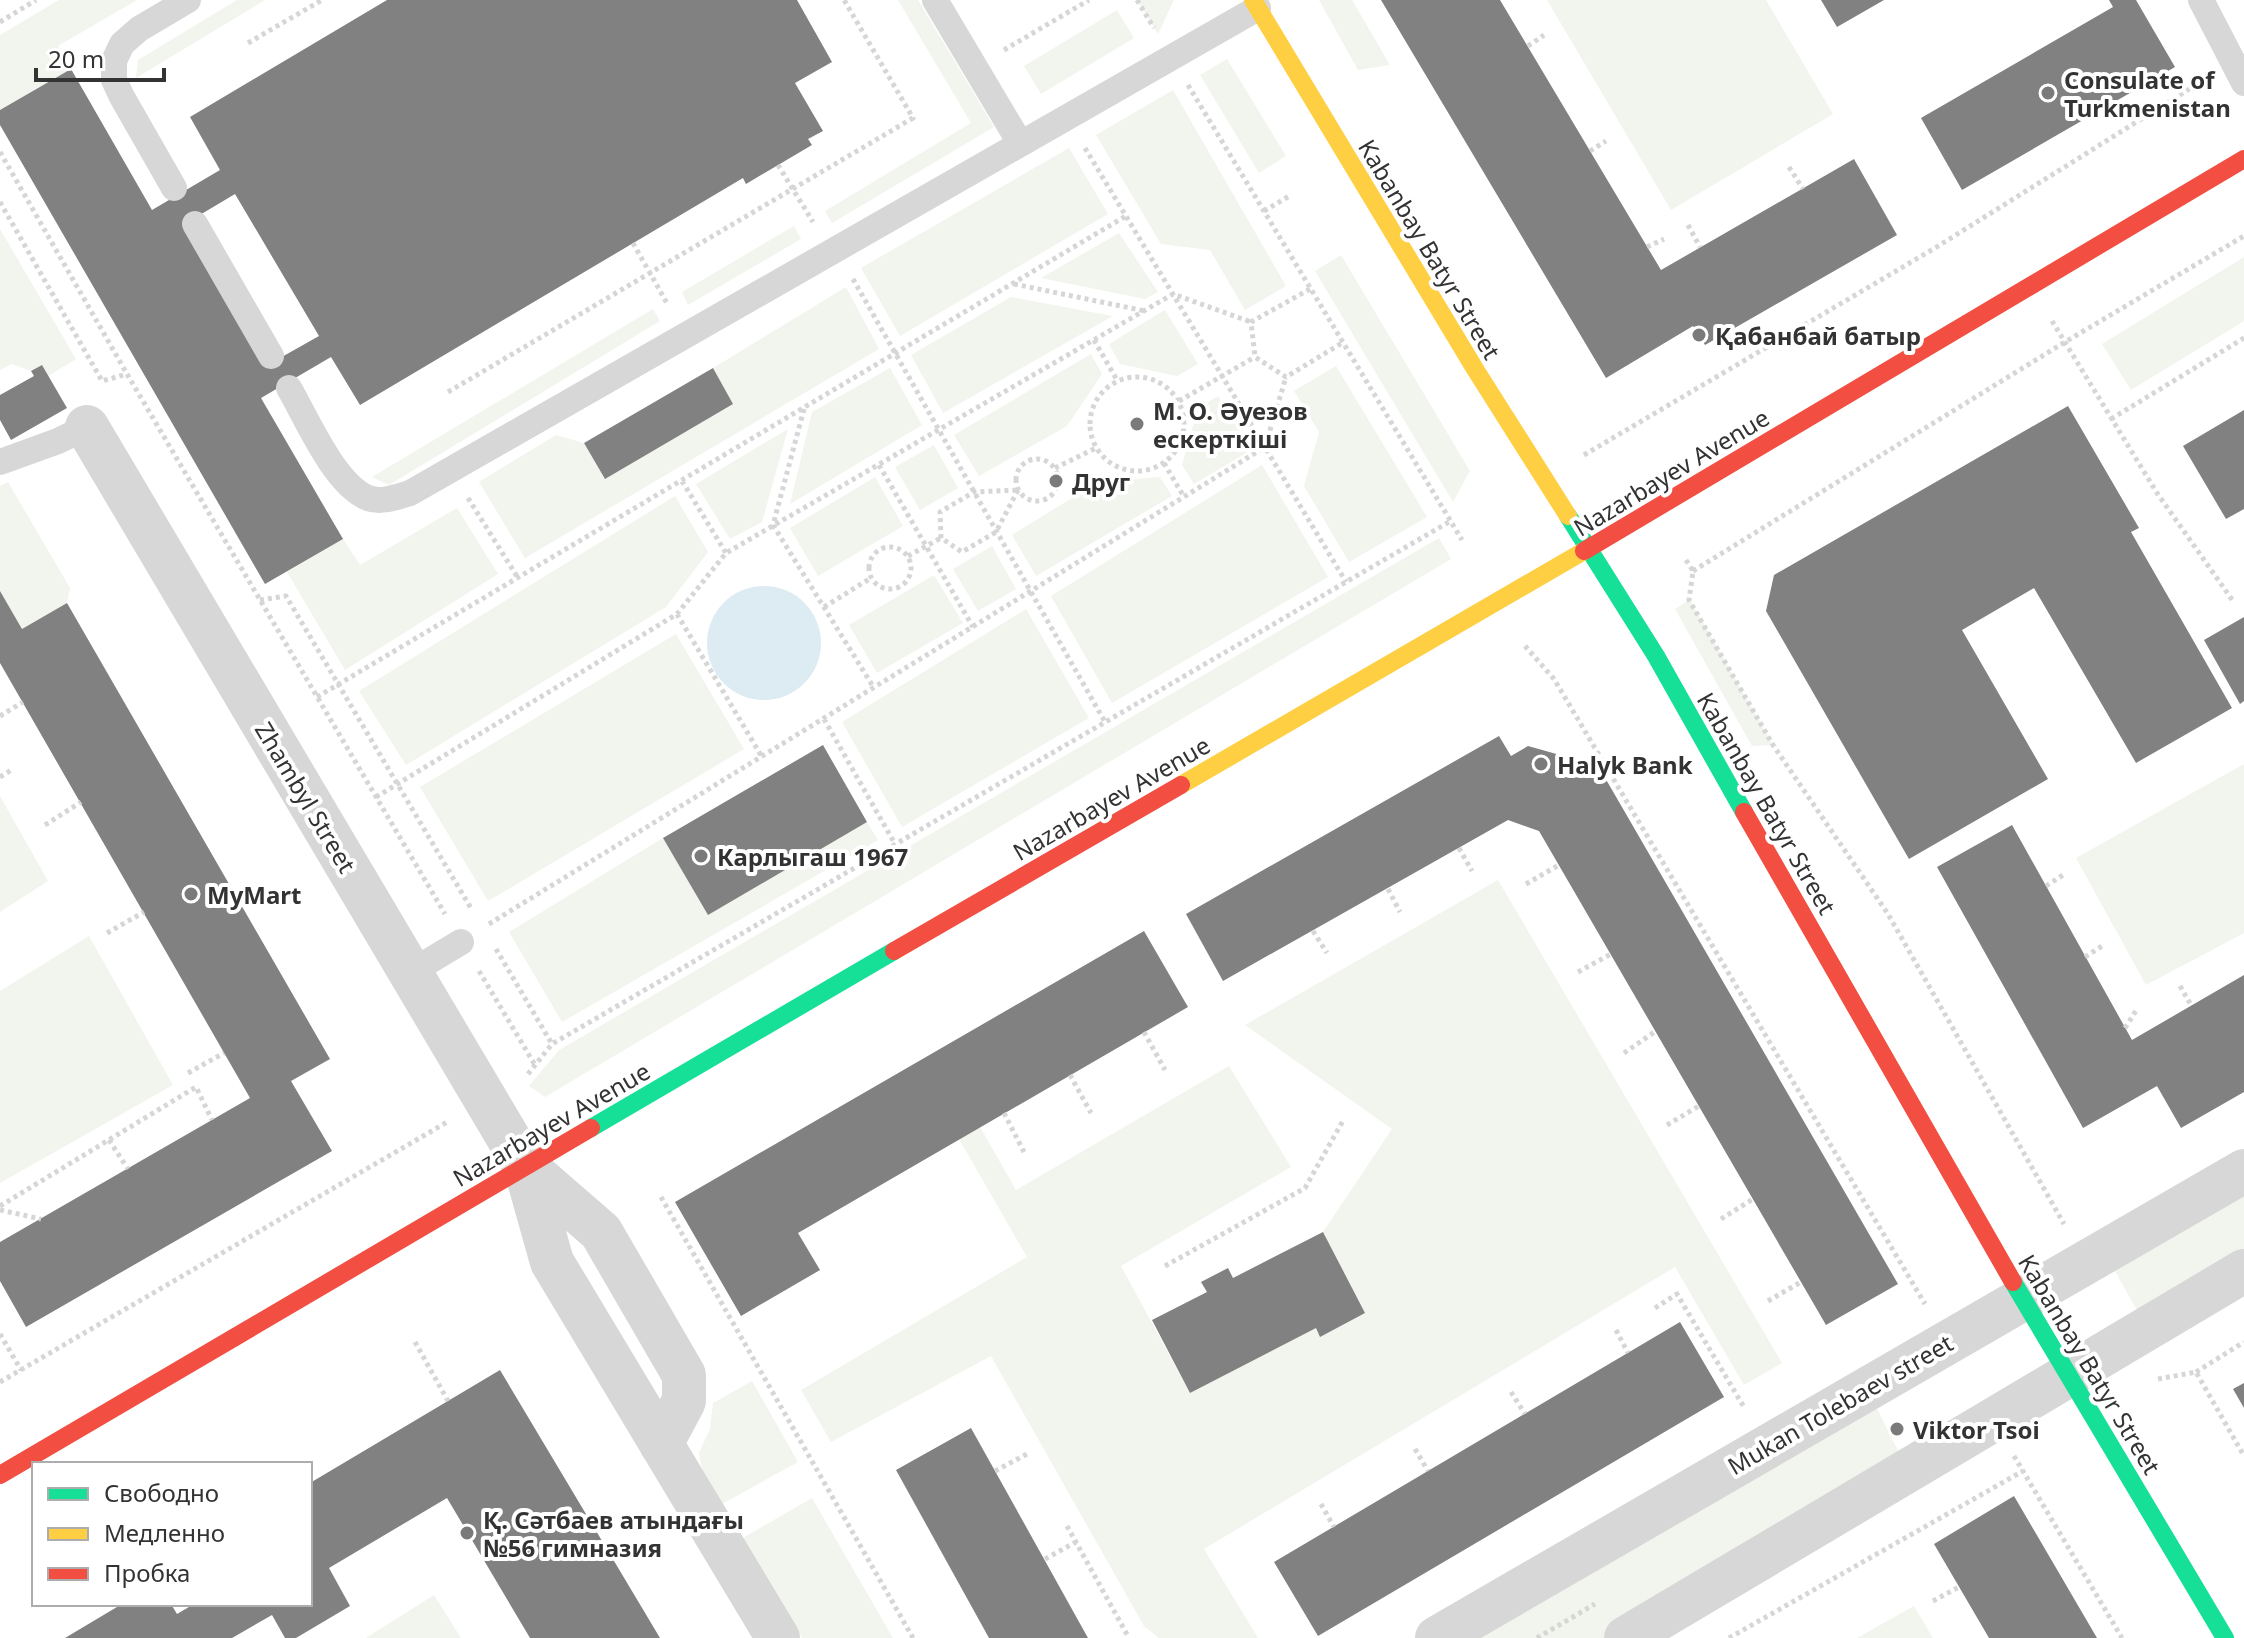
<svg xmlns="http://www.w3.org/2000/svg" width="2244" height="1638" font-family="'Noto Sans',sans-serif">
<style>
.green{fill:#f1f5ed}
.water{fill:#ddebf3}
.building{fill:#818181;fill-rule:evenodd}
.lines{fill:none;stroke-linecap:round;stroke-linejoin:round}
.path{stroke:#d6d6d6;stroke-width:5;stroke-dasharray:4 4;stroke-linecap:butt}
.lane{stroke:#d7d7d7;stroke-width:26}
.street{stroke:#d7d7d7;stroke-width:44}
.fast{stroke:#16e098;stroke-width:18}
.slow{stroke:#ffcf43;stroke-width:18}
.jam{stroke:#f24e42;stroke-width:18}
.poi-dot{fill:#7a7a7a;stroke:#fff;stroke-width:3}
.labels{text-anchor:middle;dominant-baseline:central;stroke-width:8;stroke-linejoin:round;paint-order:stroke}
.poi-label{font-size:24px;font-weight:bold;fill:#333;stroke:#fff;text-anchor:start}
.street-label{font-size:24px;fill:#333;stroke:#fff}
</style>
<rect width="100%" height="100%" fill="#fff"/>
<path class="green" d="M 59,0 L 137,0 L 58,46 L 71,69 L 0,110 L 0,35 Z
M 237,0 L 265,0 L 136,78 L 138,60 Z
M 898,0 L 918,0 L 994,127 L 832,223 L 825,211 L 971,123 Z
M 1137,0 L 1174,0 L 1158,34 Z
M 1319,0 L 1352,0 L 1390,65 L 1358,70 Z
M 1547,0 L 1766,0 L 1833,114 L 1671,210 Z
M 1117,10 L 1134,38 L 1041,94 L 1024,66 Z
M 1227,59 L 1286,156 L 1259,173 L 1200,75 Z
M 1173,90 L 1286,286 L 1245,310 L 1210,250 L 1161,244 L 1096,135 Z
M 1069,148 L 1108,214 L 900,336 L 861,268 Z
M 794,226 L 801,239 L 688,305 L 682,292 Z
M 0,229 L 76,359 L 48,376 L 42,365 L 31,371 L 12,364 L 0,370 Z
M 1119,233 L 1158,292 L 1145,299 L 1041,278 Z
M 1341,255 L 1470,471 L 1453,502 L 1315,271 Z
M 2244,257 L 2244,321 L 2131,390 L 2102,344 Z
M 846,287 L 879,349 L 525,558 L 479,482 L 556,435 L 584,443 L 604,478 L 733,404 L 713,368 Z
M 1011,297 L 1113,316 L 943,413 L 911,355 Z
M 653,309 L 660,321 L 389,485 L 372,477 Z
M 1165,310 L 1198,364 L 1177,376 L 1120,364 L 1109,344 Z
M 1091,354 L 1102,374 L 1067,426 L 979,476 L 954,435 Z
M 1336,366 L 1427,517 L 1349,562 L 1304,486 L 1319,432 L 1294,391 Z
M 890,368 L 922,425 L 790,504 L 812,412 Z
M 1218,396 L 1251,450 L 1194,484 L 1182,465 L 1198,408 Z
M 788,429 L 762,522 L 730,539 L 696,484 Z
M 934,445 L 958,488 L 920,510 L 895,467 Z
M 1262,465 L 1328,577 L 1112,703 L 1051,596 Z
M 875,477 L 903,526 L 818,576 L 790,528 Z
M 1160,477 L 1172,496 L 1036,576 L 1012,535 L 1098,482 Z
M 8,482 L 70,588 L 67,603 L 22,629 L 0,591 L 0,486 Z
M 675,496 L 708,552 L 666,607 L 406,765 L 359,691 Z
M 457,508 L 498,574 L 345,670 L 287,572 L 343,539 L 360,565 Z
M 1439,538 L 1451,559 L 545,1097 L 529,1086 L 559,1050 Z
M 992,546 L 1016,589 L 978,611 L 953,569 Z
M 934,575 L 963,623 L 877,673 L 849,625 Z
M 1689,600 L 1690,600 L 1773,745 L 1752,746 L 1675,609 Z
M 1026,609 L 1089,718 L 902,827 L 842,722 Z
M 676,634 L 744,749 L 488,901 L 420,787 Z
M 2244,764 L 2244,933 L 2146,985 L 2076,858 Z
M 0,796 L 48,881 L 0,912 Z
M 867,822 L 878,840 L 562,1022 L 509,932 L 663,838 L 708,914 Z
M 1498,880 L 1782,1363 L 1744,1385 L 1675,1267 L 1204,1549 L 1258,1638 L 1159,1638 L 1144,1626 L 991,1356 L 831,1442 L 801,1390 L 1027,1257 L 959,1139 L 980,1127 L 1016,1190 L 1229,1066 L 1291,1167 L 1121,1266 L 1190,1393 L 1316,1328 L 1365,1313 L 1323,1232 L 1392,1129 L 1245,1025 Z
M 89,936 L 173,1085 L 0,1183 L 0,991 Z
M 2244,1171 L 2244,1271 L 2147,1328 L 2103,1250 Z
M 752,1381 L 798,1462 L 720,1505 L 704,1479 L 699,1453 L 710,1429 L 713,1403 Z
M 1867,1388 L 1908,1471 L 1625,1638 L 1437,1638 Z
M 812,1498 L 893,1638 L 802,1638 L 741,1539 Z
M 434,1595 L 461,1638 L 366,1638 Z
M 1914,1606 L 1933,1638 L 1857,1638 Z"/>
<path class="water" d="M707 643a57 57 0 1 1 114 0a57 57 0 1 1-114 0Z"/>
<path class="building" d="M 387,0 L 797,0 L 832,62 L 795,83 L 823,131 L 808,139 L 812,145 L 746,184 L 743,178 L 360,405 L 331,357 L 261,398 L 343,539 L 265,584 L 0,125 L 0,110 L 71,69 L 152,210 L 220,170 L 190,117 ZM 235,194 L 319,336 L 264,367 L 183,225 Z
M 1381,0 L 1500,0 L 1661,270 L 1854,159 L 1897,235 L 1705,345 L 1693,326 L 1606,378 Z
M 1821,0 L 1884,0 L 1837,27 Z
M 2109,0 L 2136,0 L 2175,67 L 1962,190 L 1921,118 L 2113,7 Z
M 42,365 L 67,408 L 11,440 L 0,420 L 0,395 L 34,376 L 31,371 Z
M 713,368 L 733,404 L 605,479 L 584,443 Z
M 2068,406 L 2139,528 L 2131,532 L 2232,708 L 2136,763 L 2034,588 L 1962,630 L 2048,779 L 1909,859 L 1766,611 L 1774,575 Z
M 2244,410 L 2244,509 L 2226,519 L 2183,446 Z
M 0,591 L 22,629 L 67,603 L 330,1059 L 291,1081 L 332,1151 L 26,1327 L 0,1281 L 0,1242 L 250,1098 L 0,663 Z
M 2244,617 L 2244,701 L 2240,704 L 2204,640 Z
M 1499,736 L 1511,756 L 1528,746 L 1560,755 L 1569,771 L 1593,757 L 1898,1284 L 1826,1325 L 1539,831 L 1508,820 L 1223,981 L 1186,914 Z
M 823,745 L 867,822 L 708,915 L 663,838 Z
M 2012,825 L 2132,1040 L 2244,975 L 2244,1092 L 2181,1128 L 2157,1086 L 2083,1128 L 1937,867 Z
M 1144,931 L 1188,1007 L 798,1233 L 820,1270 L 741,1316 L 675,1202 Z
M 1323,1232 L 1365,1313 L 1320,1337 L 1316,1328 L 1190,1393 L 1152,1320 L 1207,1292 L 1201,1282 L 1228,1268 L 1233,1278 Z
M 1680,1322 L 1724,1397 L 1318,1636 L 1274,1562 Z
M 500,1370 L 660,1638 L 530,1638 L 447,1498 L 329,1568 L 350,1606 L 296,1638 L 285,1638 L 272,1615 L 232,1638 L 65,1638 L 122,1604 L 171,1604 L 177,1614 L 194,1604 L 310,1604 L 310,1483 Z
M 2244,1383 L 2244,1408 L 2233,1389 Z
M 971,1428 L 995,1471 L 1088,1638 L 989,1638 L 896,1470 Z
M 2014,1496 L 2097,1638 L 1989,1638 L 1934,1544 Z"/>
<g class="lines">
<path class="path" d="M 1137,0 L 1154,28
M 0,22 L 36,0
M 248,43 L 322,0
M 1528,46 L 1544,35
M 1004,50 L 1089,0
M 1188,85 L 1462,540
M 1085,148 L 1346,582
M 1590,151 L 1606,141
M 0,152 L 127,374
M 778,165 L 813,222
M 1789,167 L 1803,189
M 0,202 L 102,381 L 127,374 L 445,914
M 1264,211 L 1291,195
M 1688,225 L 1700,247
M 633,243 L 668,305
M 1647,247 L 1664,239
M 853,279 L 1105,722
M 1014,284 L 1145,311
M 1310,289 L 1251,322 L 1255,357 L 1286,377 L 1342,343
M 2052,321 L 2157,493 L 2233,601
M 1094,340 L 1117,380
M1090 424a47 47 0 1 1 94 0a47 47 0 1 1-94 0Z
M 448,392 L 913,118 L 844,0
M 1179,401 L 1255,357
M 804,409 L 773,525 L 874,688
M 2111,419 L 2244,338
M 1584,455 L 1935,248 L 2202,81 L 2203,77
M1016 480a21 21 0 1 1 42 0a21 21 0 1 1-42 0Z
M 1164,463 L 1184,497
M 879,465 L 973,627
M 1055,468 L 1096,448
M 682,481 L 726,553
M 1018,490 L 996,532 L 962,552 L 941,538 L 940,512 L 974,492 Z
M 468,498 L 518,578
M869 568a21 21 0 1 1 42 0a21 21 0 1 1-42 0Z
M 908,556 L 941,538
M 1686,560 L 1693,571 L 1689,600 L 1773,745 L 1888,914 L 2064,1224
M 1693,571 L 2065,342 L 2244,236
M 260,600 L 286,596 L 472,910
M 824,607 L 871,578
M 677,614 L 762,757
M 1525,646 L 1554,679 L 1925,1304
M 317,697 L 1126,216
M 0,716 L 23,702
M 824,719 L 895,844
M 0,777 L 13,769
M 376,797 L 677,614 L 726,553 L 1173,294 L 1251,322
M 45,825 L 81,802
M 1459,848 L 1472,871
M 1526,884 L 1559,865
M 2046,886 L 2063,875
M 1388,889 L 1400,912
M 489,924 L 1265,447 L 1286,377
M 1313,931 L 1327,953
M 107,933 L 144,912
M 496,949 L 552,1044
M 2085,957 L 2102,946
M 479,971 L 535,1065
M 1578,972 L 1611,954
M 2180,986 L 2191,1005
M 2125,1028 L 2137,1009
M 1144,1032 L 1165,1070
M 1624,1053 L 1656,1031
M 188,1073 L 224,1053
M 528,1074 L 552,1044 L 1449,522
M 1070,1075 L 1091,1113
M 1004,1113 L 1024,1152
M 1667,1125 L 1699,1106
M 109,1140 L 128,1169
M 661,1197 L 913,1638
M 0,1206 L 196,1087 L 212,1120
M 0,1210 L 41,1219
M 1721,1219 L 1753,1199
M 1165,1266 L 1305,1188 L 1344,1119
M 1768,1301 L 1801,1282
M 1655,1308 L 1677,1294 L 1745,1409
M 1616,1330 L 1628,1353
M 0,1334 L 21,1370
M 415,1342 L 448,1401
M 2196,1372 L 2244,1342
M 2158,1379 L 2196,1372 L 2244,1456
M 0,1382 L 449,1121
M 1511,1392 L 1525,1414
M 1415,1449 L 1428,1471
M 2014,1456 L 2122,1638
M 995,1471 L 1027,1454
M 1321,1504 L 1334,1527
M 1067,1526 L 1129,1638
M 1045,1559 L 1076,1542
M 1933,1601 L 1959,1587
M 1537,1638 L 1595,1604
M 1729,1638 L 2023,1471"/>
<path class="lane" d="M 935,0 L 1020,143
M 2201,0 L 2244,83
M 174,188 L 122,97 L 114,80 L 114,61 L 122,44 L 139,29 L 188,0
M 195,224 L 271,356
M 289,388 C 307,419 334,484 368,498 C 381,503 397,497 410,493 L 1258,8
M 0,462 L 58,441 L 87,427
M 411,972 L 461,942"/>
<path class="street" d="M 87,427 L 525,1166 L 552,1262 L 778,1638
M 525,1166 L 601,1232 L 684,1375 L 684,1401 L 661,1444
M 1437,1638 L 2244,1171
M 1626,1638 L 2244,1271"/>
<path class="fast" d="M 1568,516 L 1656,656 L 1744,812
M 591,1128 L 894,951
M 2013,1282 L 2225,1638"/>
<path class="slow" d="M 1253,0 L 1475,369 L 1568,516
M 1181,785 L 1584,551"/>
<path class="jam" d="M 1584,551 L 2244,159
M 1744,812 L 2013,1282
M 894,951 L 1181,785
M 0,1475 L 591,1128"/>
</g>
<g class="poi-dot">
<circle cx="2048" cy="93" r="8"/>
<circle cx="1699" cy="335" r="8"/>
<circle cx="1137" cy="424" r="8"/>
<circle cx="1056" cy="481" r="8"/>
<circle cx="1541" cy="764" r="8"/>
<circle cx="701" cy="856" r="8"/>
<circle cx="191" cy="894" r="8"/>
<circle cx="1897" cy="1429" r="8"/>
<circle cx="467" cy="1533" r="8"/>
</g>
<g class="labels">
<g class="poi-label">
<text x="2064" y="79">Consulate of<tspan x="2064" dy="28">Turkmenistan</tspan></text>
<text x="1715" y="335">Қабанбай батыр</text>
<text x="1153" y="410">М. О. Әуезов<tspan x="1153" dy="28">ескерткіші</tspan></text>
<text x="1072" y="481">Друг</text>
<text x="1557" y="764">Halyk Bank</text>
<text x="717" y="856">Карлыгаш 1967</text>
<text x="207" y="894">MyMart</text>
<text x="1913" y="1429">Viktor Tsoi</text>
<text x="483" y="1519">Қ. Сәтбаев атындағы<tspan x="483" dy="28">№56 гимназия</tspan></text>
</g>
<g class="street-label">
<text transform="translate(1430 249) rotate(59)">Kabanbay Batyr Street</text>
<text transform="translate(1671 472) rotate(-31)">Nazarbayev Avenue</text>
<text transform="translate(306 797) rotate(59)">Zhambyl Street</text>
<text transform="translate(1111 798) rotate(-30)">Nazarbayev Avenue</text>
<text transform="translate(1767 803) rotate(60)">Kabanbay Batyr Street</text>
<text transform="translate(551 1124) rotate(-30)">Nazarbayev Avenue</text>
<text transform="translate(2090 1364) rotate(59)">Kabanbay Batyr Street</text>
<text transform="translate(1840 1404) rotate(-30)">Mukan Tolebaev street</text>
</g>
</g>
<rect x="32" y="1462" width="280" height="144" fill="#ffffff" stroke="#adadad" stroke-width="2"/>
<rect x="48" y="1488" width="40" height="12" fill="#16e098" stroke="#adadad" stroke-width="2"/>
<text x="104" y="1502" font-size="24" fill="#333333">Свободно</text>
<rect x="48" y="1528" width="40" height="12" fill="#ffcf43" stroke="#adadad" stroke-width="2"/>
<text x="104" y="1542" font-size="24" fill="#333333">Медленно</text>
<rect x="48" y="1568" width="40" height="12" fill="#f24e42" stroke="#adadad" stroke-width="2"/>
<text x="104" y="1582" font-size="24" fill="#333333">Пробка</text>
<path d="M36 68v12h128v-12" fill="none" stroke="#333333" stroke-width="4"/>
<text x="48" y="68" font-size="24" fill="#333333" stroke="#ffffff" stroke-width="6" paint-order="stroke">20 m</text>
</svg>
